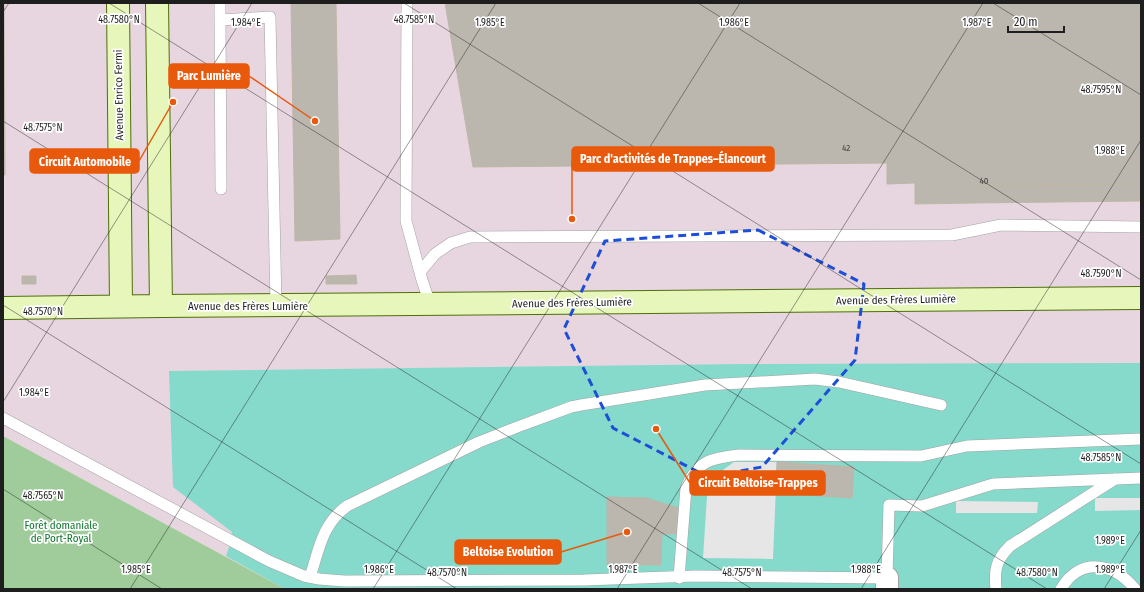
<svg xmlns="http://www.w3.org/2000/svg" width="1144" height="592" font-family="'Fira Sans Condensed',sans-serif">
<style>
.industrial{fill:#e7d6e0}
.forest{fill:#9fcc9a}
.pitch{fill:#85dacb}
.parking{fill:#e6e6e6}
.building{fill:#bbb6ae;stroke:#bfb7a7}
.lines{fill:none;stroke-linecap:round;stroke-linejoin:round}
.lane-casing{stroke:#a2a2a2;stroke-width:12}
.street-casing{stroke:#a2a2a2;stroke-width:24}
.secondary-casing{stroke:#4f6f0a;stroke-width:24}
.lane{stroke:#fff;stroke-width:11}
.street{stroke:#fff;stroke-width:22}
.secondary{stroke:#e7f6ba;stroke-width:22}
.marked{fill:none;stroke:#1d4ed8;stroke-width:3;stroke-dasharray:8 5;stroke-linejoin:round}
.ticks{fill:none;stroke:#1e1e1e;stroke-width:1;stroke-opacity:0.45}
.labels{text-anchor:middle;dominant-baseline:central;stroke-width:3.5;stroke-linejoin:round;paint-order:stroke}
.number-label{font-size:9px;fill:#454442}
.street-label{font-size:11px;fill:#1e1e1e;stroke:#fff}
.park-label{font-size:11px;fill:#10772e;stroke:#fff}
.ticks-label{font-size:10px;text-anchor:middle;fill:#1e1e1e;stroke:#fff;stroke-width:3.5;stroke-linejoin:round;paint-order:stroke}
.leader{fill:none;stroke:#e8590c;stroke-width:1.5}
.callout-dot{fill:#e8590c;stroke:#fff;stroke-width:1.5}
.callout{fill:#e8590c;stroke:#e8590c;stroke-width:1.5}
.callout-label{font-size:12px;text-anchor:middle;font-weight:bold;fill:#fff}
</style>
<rect width="100%" height="100%" fill="#eeede4"/>
<path class="industrial" d="M 3,3 L 1141,3 L 1141,589 L 285,589 L 3,436 Z"/>
<path class="forest" d="M 3,436 L 285,589 L 3,589 Z"/>
<path class="pitch" d="M 1141,363 L 1141,589 L 285,589 L 226,556 L 231,541 L 232,532 L 173,487 L 169,371 L 744,364 Z"/>
<path class="parking" d="M 734,462 L 777,462 L 773,559 L 703,558 L 708,481 Z
M 1095,498 L 1141,498 L 1141,510 L 1095,511 Z
M 956,501 L 1038,502 L 1037,513 L 956,513 Z"/>
<path class="building" d="M 3,3 L 4,3 L 5,175 L 3,175 Z
M 291,3 L 336,3 L 340,239 L 295,241 Z
M 445,3 L 1141,3 L 1141,184 L 973,186 L 973,203 L 915,204 L 915,183 L 887,184 L 887,163 L 473,167 Z
M 1141,184 L 1141,201 L 973,203 L 973,186 Z
M 356,275 L 357,284 L 326,284 L 326,276 Z
M 22,276 L 36,276 L 36,284 L 22,284 Z
M 777,462 L 854,467 L 852,498 L 776,493 Z
M 607,497 L 647,498 L 681,509 L 681,534 L 662,534 L 661,565 L 607,565 Z"/>
<g class="lines">
<defs>
<path id="lane" d="M 220,3 L 220,20 L 270,17 L 276,306
M 407,3 L 406,221 L 422,280 L 430,304
M 220,20 L 221,189
M 420,272 L 435,254 L 451,243 L 470,237 L 952,235 L 1001,225 L 1141,227
M 3,418 L 269,561 L 304,576 L 319,579 L 344,581 L 584,580 L 695,576 L 887,578 L 889,505 L 922,506 L 993,484 L 1141,478
M 310,577 C 319,550 322,524 347,506 L 479,442 L 520,426 L 571,407 L 581,405 L 705,385 L 815,379 L 839,382 L 941,405
M 679,578 L 686,488 C 697,461 711,458 739,455 L 921,456 L 967,446 L 1141,439
M 996,589 C 994,570 996,560 1010,546 L 1115,479
M 1061,589 C 1080,556 1114,563 1135,589"/>
<path id="street" d="M 887,589 L 887,578"/>
<path id="secondary" d="M 118,3 L 121,306
M 157,3 L 161,306
M 3,308 L 161,306 L 1141,298"/>
</defs>
<use href="#lane" class="lane-casing"/>
<use href="#street" class="street-casing"/>
<use href="#secondary" class="secondary-casing"/>
<use href="#lane" class="lane"/>
<use href="#street" class="street"/>
<use href="#secondary" class="secondary"/>
</g>
<path class="marked" d="M 758,230 L 864,284 L 855,360 L 762,467 L 708,477 L 613,428 L 564,329 L 605,241 Z"/>
<path class="ticks" d="M 109,3 L 1047,589M 404,3 L 1141,464M 698,3 L 1141,280M 993,3 L 1141,95M 3,12 L 9,3M 3,121 L 752,589M 3,305 L 457,589M 3,402 L 252,3M 3,489 L 162,589M 130,589 L 496,3M 373,589 L 740,3M 617,589 L 983,3M 861,589 L 1141,140M 1104,589 L 1141,530"/>
<g class="labels">
<g class="number-label">
<text x="846" y="148">42</text>
<text x="984" y="181">40</text>
</g>
<g class="street-label">
<text transform="translate(119 95) rotate(-91)">Avenue Enrico Fermi</text>
<text transform="translate(896 300) rotate(-1)">Avenue des Frères Lumière</text>
<text transform="translate(572 303) rotate(-1)">Avenue des Frères Lumière</text>
<text x="248" y="306">Avenue des Frères Lumière</text>
</g>
<g class="park-label">
<text x="61" y="525">Forêt domaniale<tspan x="61" dy="13">de Port-Royal</tspan></text>
</g>
</g>
<g class="ticks-label">
<text x="119" y="23">48.7580°N</text>
<text x="414" y="23">48.7585°N</text>
<text x="246" y="26">1.984°E</text>
<text x="490" y="26">1.985°E</text>
<text x="734" y="26">1.986°E</text>
<text x="977" y="26">1.987°E</text>
<text x="1101" y="93">48.7595°N</text>
<text x="43" y="131">48.7575°N</text>
<text x="1110" y="154">1.988°E</text>
<text x="1101" y="277">48.7590°N</text>
<text x="43" y="315">48.7570°N</text>
<text x="34" y="396">1.984°E</text>
<text x="1101" y="461">48.7585°N</text>
<text x="43" y="499">48.7565°N</text>
<text x="1110" y="544">1.989°E</text>
<text x="136" y="573">1.985°E</text>
<text x="379" y="573">1.986°E</text>
<text x="623" y="573">1.987°E</text>
<text x="866" y="573">1.988°E</text>
<text x="1110" y="573">1.989°E</text>
<text x="447" y="576">48.7570°N</text>
<text x="742" y="576">48.7575°N</text>
<text x="1037" y="576">48.7580°N</text>
</g>
<path class="leader" d="M315 121L249 76M572 219L572 159M173 102L139 161M656 429L690 483M627 532L561 552"/>
<g class="callout-dot">
<circle cx="315" cy="121" r="4"/>
<circle cx="572" cy="219" r="4"/>
<circle cx="173" cy="102" r="4"/>
<circle cx="656" cy="429" r="4"/>
<circle cx="627" cy="532" r="4"/>
</g>
<g class="callout">
<rect x="169" y="64" width="80" height="24" rx="4"/>
<rect x="572" y="147" width="202" height="24" rx="4"/>
<rect x="30" y="149" width="109" height="24" rx="4"/>
<rect x="690" y="471" width="135" height="24" rx="4"/>
<rect x="455" y="540" width="106" height="24" rx="4"/>
</g>
<g class="callout-label">
<text x="209" y="80">Parc Lumière</text>
<text x="673" y="163">Parc d'activités de Trappes–Élancourt</text>
<text x="85" y="166">Circuit Automobile</text>
<text x="758" y="487">Circuit Beltoise-Trappes</text>
<text x="508" y="556">Beltoise Evolution</text>
</g>
<rect width="1144" height="592" fill="none" stroke="#1e1e1e" stroke-width="8"/>
<path d="M1008 26v6h56v-6" fill="none" stroke="#1e1e1e" stroke-width="2"/>
<text x="1014" y="26" font-size="12" fill="#1e1e1e" stroke="#ffffff" stroke-width="3" paint-order="stroke">20 m</text>
</svg>
